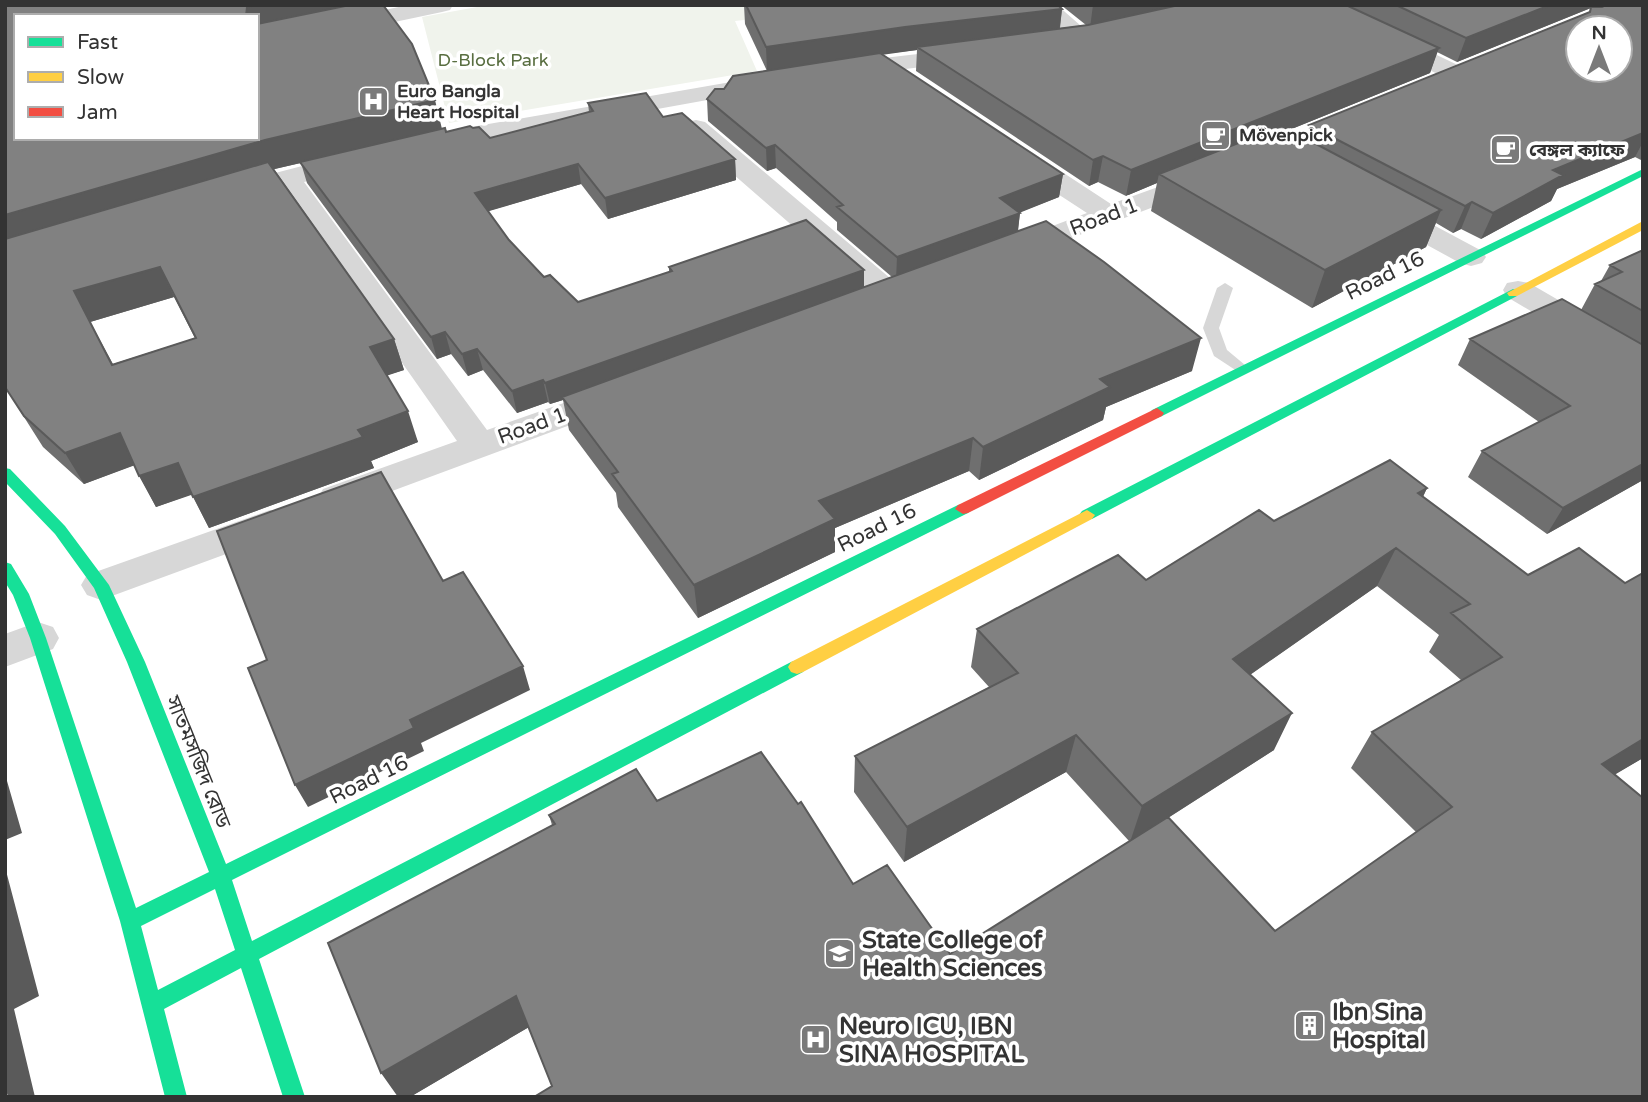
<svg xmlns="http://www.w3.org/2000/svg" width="1648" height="1102" font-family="'Varela Round','Noto Sans Bengali',sans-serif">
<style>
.green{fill:#f0f3ec}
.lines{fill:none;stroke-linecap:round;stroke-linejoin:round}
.lane{fill:#d7d7d7;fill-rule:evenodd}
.street{fill:#d7d7d7;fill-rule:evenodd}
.fast{fill:#16e098;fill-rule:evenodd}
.slow{fill:#ffcf43;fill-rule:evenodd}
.jam{fill:#f24e42;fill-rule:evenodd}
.wall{fill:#6f6f6f;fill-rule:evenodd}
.shaded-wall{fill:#5a5a5a}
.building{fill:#818181;stroke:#5a5a5a;stroke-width:2;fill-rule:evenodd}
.labels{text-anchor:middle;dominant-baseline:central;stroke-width:7;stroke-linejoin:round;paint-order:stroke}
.far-park-label{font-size:18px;fill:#596e41;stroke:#fff}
.far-poi-label{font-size:18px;font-weight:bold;fill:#333;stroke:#fff;text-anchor:start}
.street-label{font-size:21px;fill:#333;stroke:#fff}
.near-poi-label{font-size:24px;font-weight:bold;fill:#333;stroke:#fff;text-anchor:start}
</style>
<rect width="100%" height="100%" fill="#fff"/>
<path class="green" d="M 488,5 L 792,5 L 796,14 L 735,21 L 757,71 L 449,123 L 422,17 Z"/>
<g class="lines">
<path class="lane" d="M 1225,283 L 1233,288 L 1219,328 L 1227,350 L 1251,370 L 1243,375 L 1214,356 L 1203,328 L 1217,288 Z"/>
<path class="street" d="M 408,5 L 453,5 L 450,10 L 442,12 L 257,51 L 257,37 Z
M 1032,5 L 1057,5 L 1096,39 L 1092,44 L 1076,44 Z
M 1302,5 L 1332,5 L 1464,68 L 1467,73 L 1464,78 L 1455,80 L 1446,78 L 1305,10 Z
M 969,48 L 978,50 L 981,55 L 978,60 L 841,77 L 832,75 L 829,70 L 832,65 L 841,63 Z
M 765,76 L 774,78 L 777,83 L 774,88 L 431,150 L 422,148 L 418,142 L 422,136 L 431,134 Z
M 696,120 L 705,122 L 903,289 L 908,296 L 903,303 L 892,305 L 881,303 L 687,134 L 683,128 L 687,122 Z
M 1017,147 L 1027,149 L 1111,204 L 1202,171 L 1212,173 L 1216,179 L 1212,185 L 1013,260 L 1002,257 L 998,251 L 1002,245 L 1087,213 L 1007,161 L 1003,155 L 1007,149 Z
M 356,152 L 366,154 L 370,160 L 366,166 L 304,182 L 487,430 L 615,385 L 627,388 L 632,396 L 627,404 L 349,507 L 336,511 L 323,507 L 318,498 L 323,489 L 457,441 L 280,189 L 231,201 L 221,199 L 217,193 L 221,187 Z
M 1386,202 L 1396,205 L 1482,251 L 1486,257 L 1482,263 L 1471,266 L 1460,263 L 1376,217 L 1372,211 L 1376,205 Z
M 1518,281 L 1529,283 L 1643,349 L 1643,373 L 1631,370 L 1507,297 L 1503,290 L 1507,283 Z
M 270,510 L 283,513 L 289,523 L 283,533 L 101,600 L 87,595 L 81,585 L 87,575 Z
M 38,622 L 53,627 L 59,638 L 53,649 L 5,667 L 5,634 Z"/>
<path class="fast" d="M 1643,169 L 1643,176 L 1162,416 L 1157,418 L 1150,413 L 1152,410 Z
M 1513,289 L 1517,290 L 1517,296 L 1092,519 L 1082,519 L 1079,515 L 1082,511 Z
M 5,468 L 10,469 L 65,526 L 109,585 L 145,662 L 226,864 L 958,505 L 963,504 L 971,509 L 968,513 L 232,880 L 252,941 L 791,662 L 797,660 L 803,662 L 806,667 L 803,672 L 259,959 L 305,1097 L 283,1097 L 241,968 L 164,1009 L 187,1097 L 165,1097 L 120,921 L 30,638 L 13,595 L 5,582 L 5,562 L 11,564 L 29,594 L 46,638 L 136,908 L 209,872 L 127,662 L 94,588 L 55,534 L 5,482 ZM 215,889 L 235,950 L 158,990 L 141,926 Z"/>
<path class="slow" d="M 1643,221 L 1643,230 L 1517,296 L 1509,296 L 1507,293 Z
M 1087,510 L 1095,515 L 1092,519 L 803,672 L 797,674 L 791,672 L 788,667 L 791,662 Z"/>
<path class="jam" d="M 1157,408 L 1164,413 L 1162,416 L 968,513 L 963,514 L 955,509 L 958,505 Z"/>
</g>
<path class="wall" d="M 5,5 L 442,129 L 446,132 L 473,128 L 490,138 L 589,112 L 588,103 L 663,117 L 735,159 L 736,180 L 608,219 L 581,184 L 488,211 L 509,240 L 544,277 L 578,302 L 669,272 L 669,267 L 864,270 L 864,287 L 892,277 L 837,230 L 837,222 L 776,168 L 767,171 L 708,121 L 707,99 L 724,89 L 767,71 L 745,24 L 744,5 L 1058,5 L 1062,9 L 1060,28 L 1086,25 L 1061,5 L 1598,5 L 1594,7 L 1643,5 L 1643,161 L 1635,157 L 1557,189 L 1551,201 L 1481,239 L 1461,229 L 1453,233 L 1436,223 L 1426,247 L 1312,308 L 1151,211 L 1157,183 L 1126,196 L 1098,182 L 1089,186 L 916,71 L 917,50 L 882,54 L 1063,174 L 1059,197 L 1020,212 L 1018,232 L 1192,371 L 1106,407 L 1103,420 L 979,480 L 969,471 L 835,528 L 835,552 L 698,618 L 618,507 L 616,493 L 569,430 L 563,400 L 550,404 L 548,402 L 517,413 L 483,370 L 468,376 L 451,354 L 437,359 L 307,183 L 301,163 L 274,169 L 394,339 L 404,370 L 387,375 L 418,442 L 371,461 L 374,468 L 209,528 L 192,494 L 156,507 L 134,465 L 84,484 L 43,447 L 5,387 ZM 1591,8 L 1589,12 L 1309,125 L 1305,138 L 1289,130 L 1430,73 L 1437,52 L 1457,62 ZM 174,297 L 195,338 L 113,364 L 90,322 Z
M 1643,250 L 1643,480 L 1547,534 L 1468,477 L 1482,451 L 1539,422 L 1458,365 L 1470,339 L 1581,310 L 1595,284 L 1601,281 L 1610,265 Z
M 1427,488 L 1423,497 L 1528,575 L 1625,583 L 1643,573 L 1643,758 L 1615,774 L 1643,1097 L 552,1086 L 529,1027 L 410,1097 L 552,825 L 549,815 L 657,801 L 853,884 L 950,954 L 1129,841 L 1066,772 L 904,862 L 854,792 L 855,756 L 989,687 L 971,667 L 977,629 L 1146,580 L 1274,521 ZM 1377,586 L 1439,635 L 1429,652 L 1461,680 L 1372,732 L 1351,768 L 1416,832 L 1275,931 L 1168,818 L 1274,750 L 1250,675 Z"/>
<path class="shaded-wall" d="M 257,5 L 383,5 L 257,34 L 257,16 L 246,16 L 247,7 Z
M 1093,5 L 1194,5 L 1090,28 Z
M 1550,5 L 1598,5 L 1457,62 L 1466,38 Z
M 1062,9 L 1059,33 L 917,47 L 917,50 L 767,71 L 766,47 L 905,27 Z
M 1439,48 L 1430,73 L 1168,179 L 1159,174 L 1157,183 L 1126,196 L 1131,170 Z
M 435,100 L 442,129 L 275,169 L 5,250 L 5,215 L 265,140 Z
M 1643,133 L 1643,142 L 1635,157 L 1557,189 L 1551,201 L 1481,239 L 1493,213 L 1553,170 Z
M 775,145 L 776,168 L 767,171 L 766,148 Z
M 1103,156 L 1098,182 L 1089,186 L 1093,160 Z
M 735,159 L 736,180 L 608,219 L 605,198 Z
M 578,164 L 581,184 L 479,214 L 475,193 Z
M 1063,174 L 1059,197 L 1004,219 L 1020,213 L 1017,236 L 896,280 L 897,257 L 1000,198 Z
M 1472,202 L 1461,229 L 1453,233 L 1465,206 Z
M 1441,210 L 1426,247 L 1312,308 L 1325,270 Z
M 160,267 L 174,297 L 90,322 L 74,291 Z
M 864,270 L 864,291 L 562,397 L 563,400 L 550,404 L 545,383 Z
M 445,332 L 451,354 L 437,359 L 431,337 Z
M 1201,338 L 1192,371 L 1106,407 L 1103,420 L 979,480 L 983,447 L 1100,379 Z
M 394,339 L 404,370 L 380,378 L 370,347 Z
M 477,349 L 483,370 L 468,376 L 462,354 Z
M 543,380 L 548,402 L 517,413 L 512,391 Z
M 408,411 L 418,442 L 371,461 L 374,468 L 209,528 L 193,497 L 358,430 Z
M 120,433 L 138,464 L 84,484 L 65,453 Z
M 973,438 L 969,471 L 835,528 L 835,552 L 698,618 L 694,585 L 819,501 Z
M 178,463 L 194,494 L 156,507 L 139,476 Z
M 1643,464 L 1643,480 L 1547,534 L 1563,508 Z
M 1427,488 L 1408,527 L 1418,493 Z
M 1396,548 L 1377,586 L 1218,697 L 1233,659 Z
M 523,666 L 530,690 L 421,743 L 424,751 L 308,807 L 295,785 L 410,720 Z
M 1292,713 L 1274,750 L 1130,842 L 1142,806 Z
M 1076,735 L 1066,772 L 904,862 L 907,827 Z
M 1643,739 L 1643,758 L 1572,800 L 1602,764 Z
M 5,774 L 22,833 L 5,840 Z
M 5,867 L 39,996 L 14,1009 L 35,1097 L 8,1097 L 5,1086 Z
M 516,996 L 529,1027 L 410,1097 L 398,1097 L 381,1073 Z"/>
<path class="building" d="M 5,5 L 257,5 L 247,7 L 246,16 L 16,16 L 16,138 L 257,138 L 257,24 L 350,5 L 383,5 L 412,44 L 435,100 L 265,140 L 5,215 Z
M 746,5 L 1058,5 L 1062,9 L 905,27 L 766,47 Z
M 1179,5 L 1346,5 L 1439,48 L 1131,170 L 1103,156 L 1093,160 L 917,47 L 1088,25 Z
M 1396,5 L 1550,5 L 1466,38 Z
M 1606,5 L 1643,5 L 1643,133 L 1553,170 L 1563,175 L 1493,213 L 1472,202 L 1465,206 L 1309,125 L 1590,12 L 1591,7 L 1602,7 ZM 1578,28 L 1620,28 L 1620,70 L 1578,70 Z
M 880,53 L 1063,174 L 1000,198 L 1020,213 L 897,257 L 837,207 L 843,205 L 775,145 L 766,148 L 707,99 L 715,89 L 724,89 L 733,76 Z
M 646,93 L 663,117 L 682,113 L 735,159 L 605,198 L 578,164 L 475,193 L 509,240 L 544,277 L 550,275 L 578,302 L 672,271 L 669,267 L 806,220 L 864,270 L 545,383 L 543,380 L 512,391 L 477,349 L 462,354 L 445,332 L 431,337 L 300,162 L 445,128 L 446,132 L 470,126 L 473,128 L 479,127 L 490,138 L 593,111 L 588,103 Z
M 1282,126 L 1441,210 L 1325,270 L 1159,174 Z
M 268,162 L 394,339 L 370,347 L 408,411 L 358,430 L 363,437 L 193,497 L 178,463 L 139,476 L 120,433 L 65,453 L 24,416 L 5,387 L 5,239 ZM 160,267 L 196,338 L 112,365 L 74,291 Z
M 1046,221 L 1104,262 L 1201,338 L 1100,379 L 1110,387 L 983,447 L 973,438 L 819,501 L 835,519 L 694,585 L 612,474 L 618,472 L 562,397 Z
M 1643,250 L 1643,311 L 1595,284 L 1622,272 L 1610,265 Z
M 1562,299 L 1643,345 L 1643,464 L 1563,508 L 1482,451 L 1570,406 L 1470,339 Z
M 1390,460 L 1427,488 L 1418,493 L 1528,575 L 1579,548 L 1625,583 L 1643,573 L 1643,739 L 1602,764 L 1643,798 L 1643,1097 L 534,1097 L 552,1086 L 516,996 L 381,1073 L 328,943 L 555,824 L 549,815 L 636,769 L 657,801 L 761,752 L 798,804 L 801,802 L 853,884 L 887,865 L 950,954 L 1168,817 L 1275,931 L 1452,807 L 1372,732 L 1502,657 L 1451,613 L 1470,604 L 1396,548 L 1233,659 L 1292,713 L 1142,806 L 1076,735 L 907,827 L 855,756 L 1018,673 L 977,629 L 1118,555 L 1146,580 L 1259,510 L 1274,521 Z
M 381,472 L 443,581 L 463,572 L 523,666 L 410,720 L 414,728 L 295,785 L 248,668 L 267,660 L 217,531 Z"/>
<defs>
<symbol id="hospital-square" viewBox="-11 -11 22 22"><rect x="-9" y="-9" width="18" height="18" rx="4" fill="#7a7a7a" stroke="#fff"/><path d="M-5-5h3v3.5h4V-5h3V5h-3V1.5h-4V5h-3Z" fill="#fff"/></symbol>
<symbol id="cafe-square" viewBox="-11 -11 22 22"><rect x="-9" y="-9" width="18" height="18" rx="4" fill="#7a7a7a" stroke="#fff"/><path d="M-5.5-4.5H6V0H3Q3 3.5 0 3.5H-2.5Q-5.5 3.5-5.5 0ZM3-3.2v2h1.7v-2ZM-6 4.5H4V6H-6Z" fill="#fff"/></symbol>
<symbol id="university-square" viewBox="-11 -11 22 22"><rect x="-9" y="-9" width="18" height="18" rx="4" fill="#7a7a7a" stroke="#fff"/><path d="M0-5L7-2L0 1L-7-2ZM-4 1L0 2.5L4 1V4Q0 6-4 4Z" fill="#fff"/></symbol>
<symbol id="building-square" viewBox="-11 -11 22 22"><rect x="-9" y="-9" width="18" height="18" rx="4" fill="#7a7a7a" stroke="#fff"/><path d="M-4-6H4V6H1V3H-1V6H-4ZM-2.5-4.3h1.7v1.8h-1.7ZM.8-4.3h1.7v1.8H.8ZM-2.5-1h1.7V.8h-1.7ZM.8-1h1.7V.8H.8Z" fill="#fff"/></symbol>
</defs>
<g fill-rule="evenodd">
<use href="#hospital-square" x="356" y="84" width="35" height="35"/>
<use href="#cafe-square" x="1198" y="118" width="35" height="35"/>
<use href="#cafe-square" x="1488" y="132" width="35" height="35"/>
<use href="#university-square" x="822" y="936" width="35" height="35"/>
<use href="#building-square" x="1292" y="1008" width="35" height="35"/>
<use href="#hospital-square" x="798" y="1022" width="35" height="35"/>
</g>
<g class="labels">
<g class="far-park-label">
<text x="493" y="60">D-Block Park</text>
</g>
<g class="far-poi-label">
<text x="397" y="91">Euro Bangla<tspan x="397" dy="21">Heart Hospital</tspan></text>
<text x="1239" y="135">Mövenpick</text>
<text x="1529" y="150">বেঙ্গল ক্যাফে</text>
</g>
<g class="street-label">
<text transform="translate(1104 217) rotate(-21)">Road 1</text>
<text transform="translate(1385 276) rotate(-26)">Road 16</text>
<text transform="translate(532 426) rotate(-20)">Road 1</text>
<text transform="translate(877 528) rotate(-26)">Road 16</text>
<text transform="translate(198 762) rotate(68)">সাতমসজিদ রোড</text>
<text transform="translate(369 780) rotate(-26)">Road 16</text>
</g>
<g class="near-poi-label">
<text x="862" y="940">State College of<tspan x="862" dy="28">Health Sciences</tspan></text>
<text x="1332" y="1012">Ibn Sina<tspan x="1332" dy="28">Hospital</tspan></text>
<text x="839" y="1026">Neuro ICU, IBN<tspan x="839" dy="28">SINA HOSPITAL</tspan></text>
</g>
</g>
<rect width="1648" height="1102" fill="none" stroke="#333333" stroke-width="14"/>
<rect x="14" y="14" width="245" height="126" fill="#ffffff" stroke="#adadad" stroke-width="2"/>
<rect x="28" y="37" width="35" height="10" fill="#16e098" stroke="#adadad" stroke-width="2"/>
<text x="77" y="49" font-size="21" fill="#333333">Fast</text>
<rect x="28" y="72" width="35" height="10" fill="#ffcf43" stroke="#adadad" stroke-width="2"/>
<text x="77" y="84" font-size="21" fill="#333333">Slow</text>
<rect x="28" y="107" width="35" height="10" fill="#f24e42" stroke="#adadad" stroke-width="2"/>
<text x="77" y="119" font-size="21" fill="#333333">Jam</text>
<g transform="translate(1599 49)"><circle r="33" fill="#ffffff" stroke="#adadad" stroke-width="2"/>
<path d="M0-5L12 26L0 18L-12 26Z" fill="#7a7a7a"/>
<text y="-10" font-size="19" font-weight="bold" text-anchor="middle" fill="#333333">N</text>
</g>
</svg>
